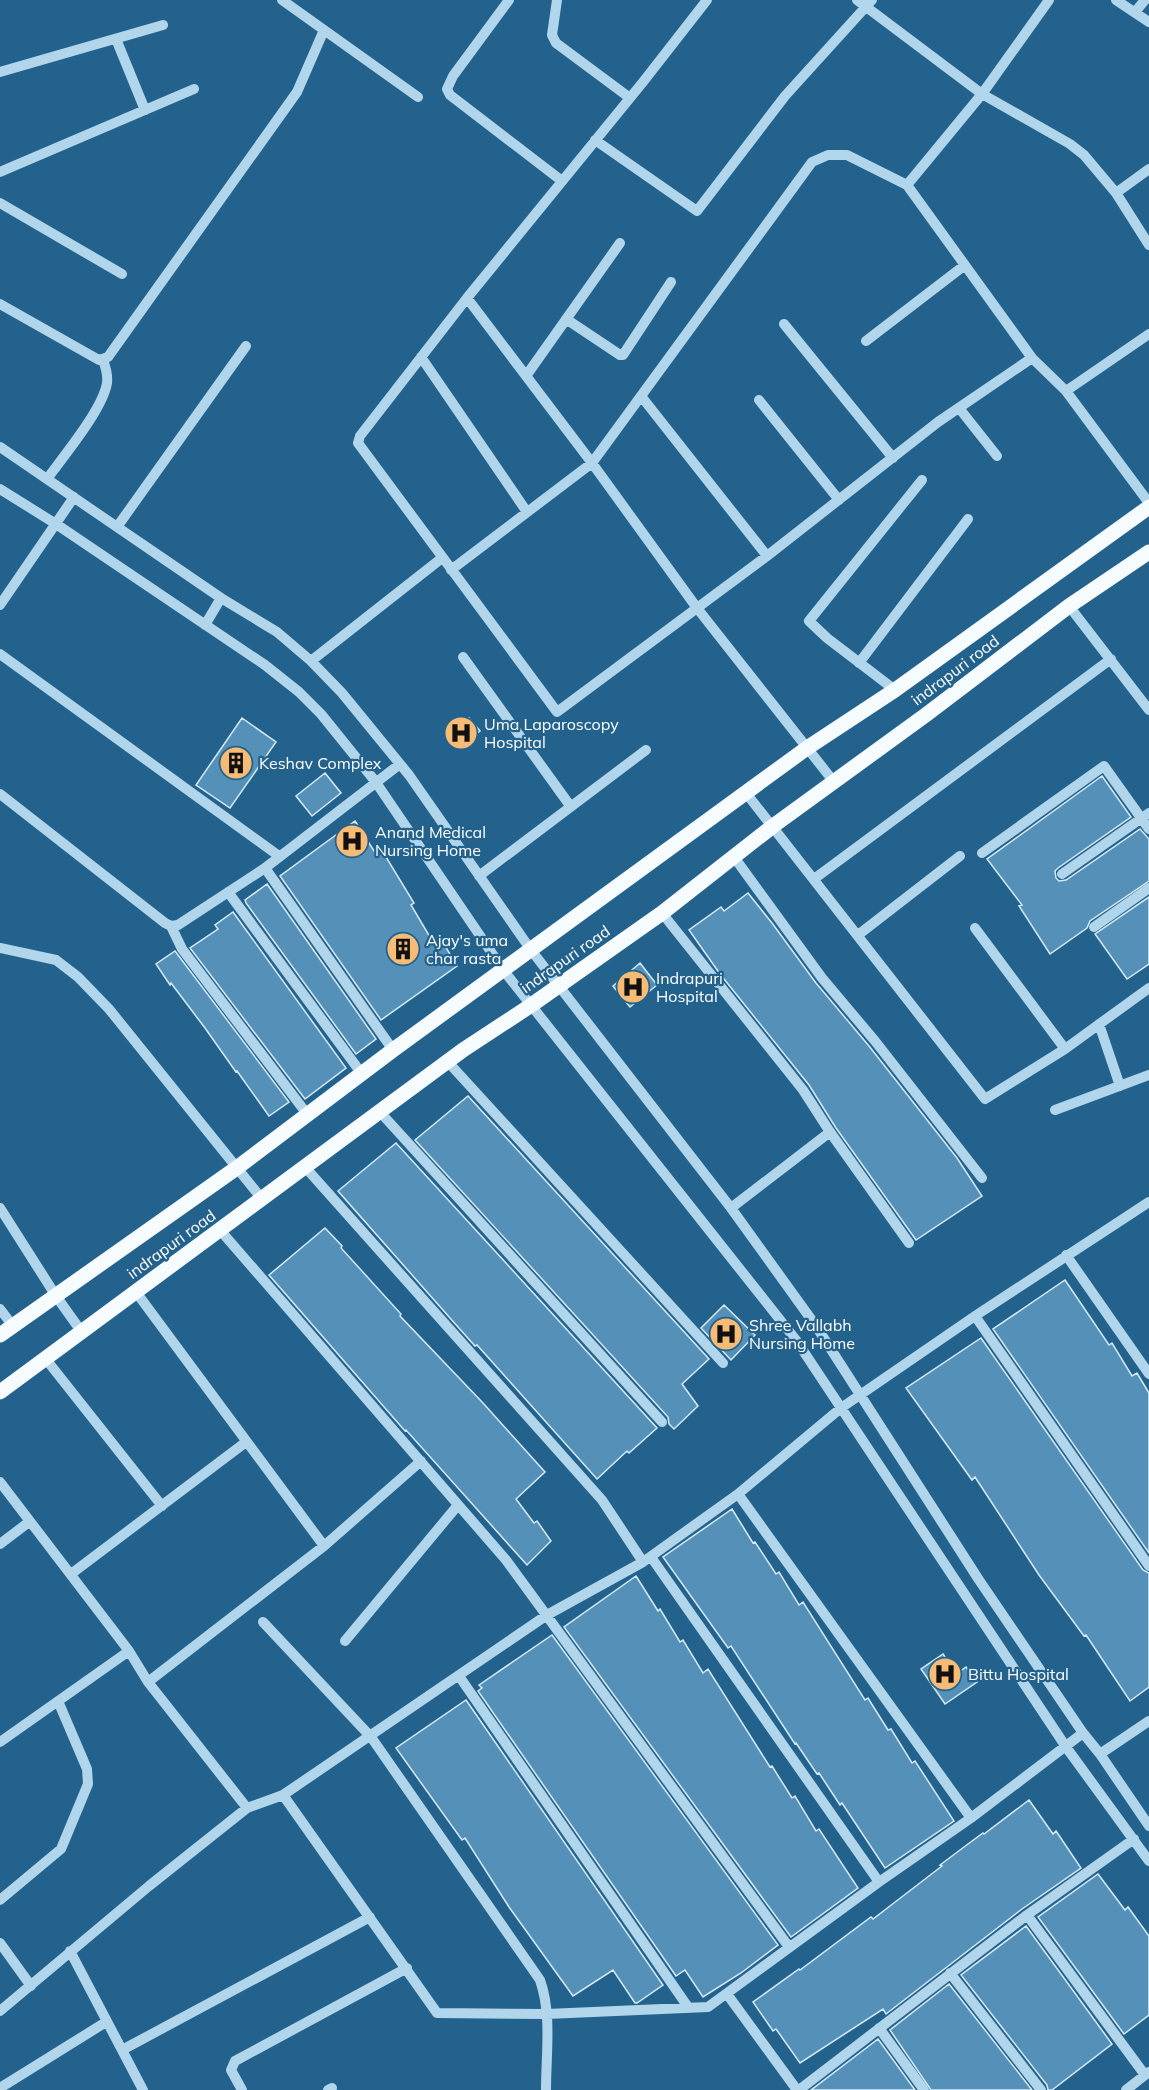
<svg xmlns="http://www.w3.org/2000/svg" width="1149" height="2090" font-family="Mulish,sans-serif">
<style>
.building{fill:#5490b7;stroke:#d6ebf8;stroke-width:1.5}
.lines{fill:none;stroke-linecap:round;stroke-linejoin:round}
.minor{stroke:#b1d5eb;stroke-width:10}
.major{stroke:#f6fbfe;stroke-width:15}
.labels{text-anchor:middle;dominant-baseline:central;stroke-width:4.5;stroke-linejoin:round;paint-order:stroke}
.street-label{font-size:16px;fill:#fff;stroke:#23628c}
.poi-label{font-size:16px;fill:#fff;stroke:#23628c;text-anchor:start}
</style>
<rect width="100%" height="100%" fill="#23628c"/>
<path class="building" d="M 242,718 L 276,742 L 230,808 L 196,785 Z
M 469,718 L 480,731 L 459,748 L 448,734 Z
M 325,773 L 341,793 L 312,816 L 296,796 Z
M 1102,776 L 1131,817 L 1058,868 L 1055,871 L 1056,878 L 1059,881 L 1066,880 L 1140,829 L 1149,839 L 1149,881 L 1090,921 L 1087,928 L 1050,954 L 1019,906 L 1022,905 L 987,859 Z
M 355,821 L 374,851 L 380,847 L 414,903 L 411,905 L 437,949 L 444,944 L 457,966 L 381,1020 L 280,876 Z
M 267,884 L 376,1039 L 356,1054 L 246,903 L 245,900 Z
M 748,893 L 772,923 L 816,983 L 869,1046 L 957,1158 L 982,1196 L 916,1240 L 836,1128 L 809,1085 L 720,974 L 689,930 L 721,907 L 724,911 Z
M 1149,897 L 1149,964 L 1127,979 L 1095,934 Z
M 233,912 L 346,1068 L 305,1099 L 190,948 L 218,929 L 215,925 Z
M 175,951 L 289,1102 L 269,1116 L 237,1071 L 236,1072 L 205,1028 L 171,983 L 170,985 L 156,964 Z
M 640,963 L 657,985 L 630,1007 L 613,986 Z
M 468,1096 L 709,1359 L 682,1384 L 698,1406 L 674,1429 L 669,1424 L 668,1417 L 415,1140 Z
M 396,1143 L 657,1428 L 629,1453 L 627,1451 L 597,1479 L 477,1345 L 475,1346 L 450,1318 L 338,1191 Z
M 325,1228 L 342,1246 L 341,1248 L 401,1314 L 400,1316 L 483,1403 L 545,1472 L 516,1499 L 534,1523 L 537,1521 L 551,1541 L 527,1565 L 406,1430 L 405,1431 L 269,1275 Z
M 1065,1280 L 1109,1345 L 1112,1343 L 1132,1376 L 1137,1373 L 1149,1393 L 1149,1553 L 993,1329 Z
M 724,1305 L 755,1335 L 731,1360 L 701,1328 Z
M 981,1338 L 1143,1570 L 1149,1573 L 1149,1687 L 1130,1701 L 1086,1635 L 1084,1636 L 1039,1575 L 975,1477 L 972,1480 L 906,1388 Z
M 732,1509 L 753,1543 L 755,1542 L 776,1574 L 779,1572 L 799,1605 L 803,1602 L 865,1700 L 868,1698 L 888,1730 L 891,1729 L 912,1763 L 915,1761 L 954,1821 L 885,1868 L 842,1803 L 840,1805 L 819,1773 L 817,1774 L 796,1743 L 795,1744 L 731,1646 L 728,1648 L 663,1557 Z
M 636,1576 L 658,1611 L 660,1609 L 680,1642 L 683,1640 L 703,1673 L 708,1669 L 770,1767 L 772,1766 L 792,1798 L 795,1796 L 816,1831 L 819,1829 L 858,1888 L 791,1937 L 564,1627 Z
M 552,1635 L 778,1945 L 741,1973 L 703,1997 L 685,1970 L 676,1976 L 478,1691 L 482,1688 L 479,1685 Z
M 943,1654 L 956,1674 L 966,1667 L 977,1682 L 945,1704 L 921,1669 Z
M 466,1700 L 663,1985 L 637,2003 L 635,2003 L 613,1970 L 573,1996 L 509,1907 L 465,1838 L 462,1840 L 396,1748 Z
M 1029,1800 L 1053,1834 L 1056,1831 L 1081,1868 L 1022,1909 L 886,2014 L 883,2009 L 800,2063 L 776,2029 L 773,2031 L 753,2002 L 799,1969 L 800,1970 L 871,1917 L 873,1919 L 942,1866 L 940,1865 L 968,1844 L 983,1833 L 984,1834 Z
M 1098,1874 L 1125,1910 L 1128,1907 L 1149,1936 L 1149,2015 L 1124,2034 L 1038,1917 Z
M 1026,1926 L 1112,2044 L 1052,2090 L 1048,2090 L 1047,2085 L 961,1975 Z
M 949,1984 L 1032,2090 L 931,2090 L 890,2030 Z
M 878,2039 L 915,2090 L 811,2090 Z"/>
<g class="lines">
<path class="minor" d="M 282,0 L 418,97
M 509,0 L 453,76 L 447,89 L 450,95 L 562,181
M 557,0 L 552,35 L 556,43 L 630,98
M 707,0 L 643,82 L 467,298 L 360,436 L 358,443 L 557,712 L 767,556 L 938,422 L 1032,358
M 857,0 L 982,94 L 1070,144 L 1084,155 L 1116,193 L 1149,245
M 1116,0 L 1149,22
M 1135,12 L 1145,0
M 116,39 L 145,110
M 0,72 L 163,25
M 595,140 L 697,211 L 785,96 L 872,0
M 0,172 L 194,89
M 907,185 L 982,94 L 1049,0
M 1116,193 L 1149,169
M 0,203 L 122,274
M 467,298 L 592,463 L 697,608 L 834,782
M 0,304 L 99,360 L 108,357 L 297,92 L 324,30
M 566,319 L 620,355 L 623,355 L 671,282
M 784,324 L 893,458
M 866,341 L 965,265
M 421,357 L 527,512
M 526,376 L 620,243
M 1066,391 L 1149,334
M 641,396 L 767,556
M 759,400 L 839,500
M 959,408 L 997,456
M 0,447 L 221,598 L 277,632 L 311,661 L 342,693 L 409,775 L 531,950 L 731,1208 L 816,1326 L 979,1580 L 1083,1733 L 1100,1754 L 1149,1826
M 47,479 C 63,457 103,409 107,383 C 108,375 106,368 103,360
M 0,489 L 56,524 L 265,665 L 299,692 L 321,714 L 375,781 L 504,971 L 796,1340 L 1066,1747 L 1149,1861
M 117,527 L 246,346
M 451,570 L 592,463 L 812,162 L 828,155 L 847,155 L 907,185 L 1032,358 L 1066,391 L 1149,503
M 0,605 L 74,497
M 1069,606 L 1149,710
M 205,625 L 221,598
M 0,654 L 279,856
M 463,657 L 571,807
M 311,661 L 442,558
M 859,663 L 968,519
M 895,690 L 827,638 L 809,621 L 922,480
M 746,793 L 985,1099 L 1065,1049 L 1149,988
M 0,794 L 165,923 L 171,926 L 178,925 L 265,868 L 400,764
M 982,853 L 1104,766 L 1149,829
M 734,857 L 822,978 L 875,1041 L 982,1178
M 265,868 L 393,1050
M 1062,874 L 1149,813
M 479,876 L 646,750
M 814,879 L 1111,659
M 228,892 L 362,1074
M 662,913 L 803,1090 L 830,1132 L 909,1243
M 171,926 L 182,949 L 307,1114
M 1094,927 L 1149,888
M 975,928 L 1065,1049
M 858,935 L 960,856
M 0,948 L 56,960 L 78,977 L 109,1009 L 262,1199
M 1099,1024 L 1120,1086
M 448,1062 L 723,1363
M 1055,1110 L 1149,1075
M 380,1112 L 662,1422
M 305,1167 L 602,1500 L 643,1562
M 0,1208 L 56,1296 L 81,1331
M 731,1208 L 830,1132
M 220,1230 L 506,1560 L 789,1947
M 1066,1255 L 1149,1374
M 136,1292 L 324,1546
M 0,1309 L 13,1326
M 975,1316 L 1149,1566
M 45,1358 L 162,1506
M 0,1482 L 129,1651 L 148,1682 L 247,1808
M 738,1494 L 971,1818
M 0,1544 L 29,1522
M 651,1557 L 879,1882
M 71,1574 L 246,1442
M 263,1622 L 371,1737 L 540,1980 C 552,2014 546,2054 546,2090
M 345,1641 L 458,1505
M 459,1676 L 688,2007
M 148,1682 L 324,1546 L 421,1461
M 0,1742 L 129,1651
M 1100,1754 L 1149,1721
M 283,1795 L 437,2013 L 547,2014 L 708,2007 L 879,1882 L 971,1818 L 1083,1733
M 0,1900 L 61,1849 L 88,1784 L 87,1769 L 58,1701
M 1027,1915 L 1145,2075
M 0,1943 L 31,1986
M 70,1951 L 143,2090
M 950,1973 L 1041,2090
M 727,1994 L 797,2090
M 0,2011 L 149,1886 L 247,1808 L 283,1795 L 547,1615 L 643,1562 L 738,1494 L 841,1408 L 975,1316 L 1149,1202
M 879,2028 L 924,2090
M 122,2050 L 370,1917
M 0,2088 L 106,2022
M 242,2090 L 231,2070 L 235,2061 L 407,1968
M 328,2090 L 332,2088
M 799,2090 L 1027,1915 L 1134,1839
M 1126,2090 L 1149,2072"/>
<path class="major" d="M 0,1335 L 238,1167 L 393,1050 L 807,748 L 895,690 L 1149,507
M 0,1392 L 463,1050 L 530,1006 L 662,913 L 773,826 L 927,714 L 1069,606 L 1149,552"/>
</g>
<defs>
<symbol id="hospital-disc" viewBox="-11 -11 22 22"><circle r="9.5" fill="#f6bb75" stroke="#23628c"/><path d="M-5-5h3v3.5h4V-5h3V5h-3V1.5h-4V5h-3Z" fill="#111"/></symbol>
<symbol id="building-disc" viewBox="-11 -11 22 22"><circle r="9.5" fill="#f6bb75" stroke="#23628c"/><path d="M-4-6H4V6H1V3H-1V6H-4ZM-2.5-4.3h1.7v1.8h-1.7ZM.8-4.3h1.7v1.8H.8ZM-2.5-1h1.7V.8h-1.7ZM.8-1h1.7V.8H.8Z" fill="#111"/></symbol>
</defs>
<g fill-rule="evenodd">
<use href="#hospital-disc" x="442" y="714" width="38" height="38"/>
<use href="#building-disc" x="217" y="744" width="38" height="38"/>
<use href="#hospital-disc" x="333" y="822" width="38" height="38"/>
<use href="#building-disc" x="384" y="930" width="38" height="38"/>
<use href="#hospital-disc" x="614" y="968" width="38" height="38"/>
<use href="#hospital-disc" x="707" y="1315" width="38" height="38"/>
<use href="#hospital-disc" x="926" y="1655" width="38" height="38"/>
</g>
<g class="labels">
<g class="street-label">
<text transform="translate(955 670) rotate(-37)">indrapuri road</text>
<text transform="translate(565 959) rotate(-35)">indrapuri road</text>
<text transform="translate(171 1244) rotate(-36)">indrapuri road</text>
</g>
<g class="poi-label">
<text x="484" y="724">Uma Laparoscopy<tspan x="484" dy="18">Hospital</tspan></text>
<text x="259" y="763">Keshav Complex</text>
<text x="375" y="832">Anand Medical<tspan x="375" dy="18">Nursing Home</tspan></text>
<text x="426" y="940">Ajay's uma<tspan x="426" dy="18">char rasta</tspan></text>
<text x="656" y="978">Indrapuri<tspan x="656" dy="18">Hospital</tspan></text>
<text x="749" y="1325">Shree Vallabh<tspan x="749" dy="18">Nursing Home</tspan></text>
<text x="968" y="1674">Bittu Hospital</text>
</g>
</g>
</svg>
